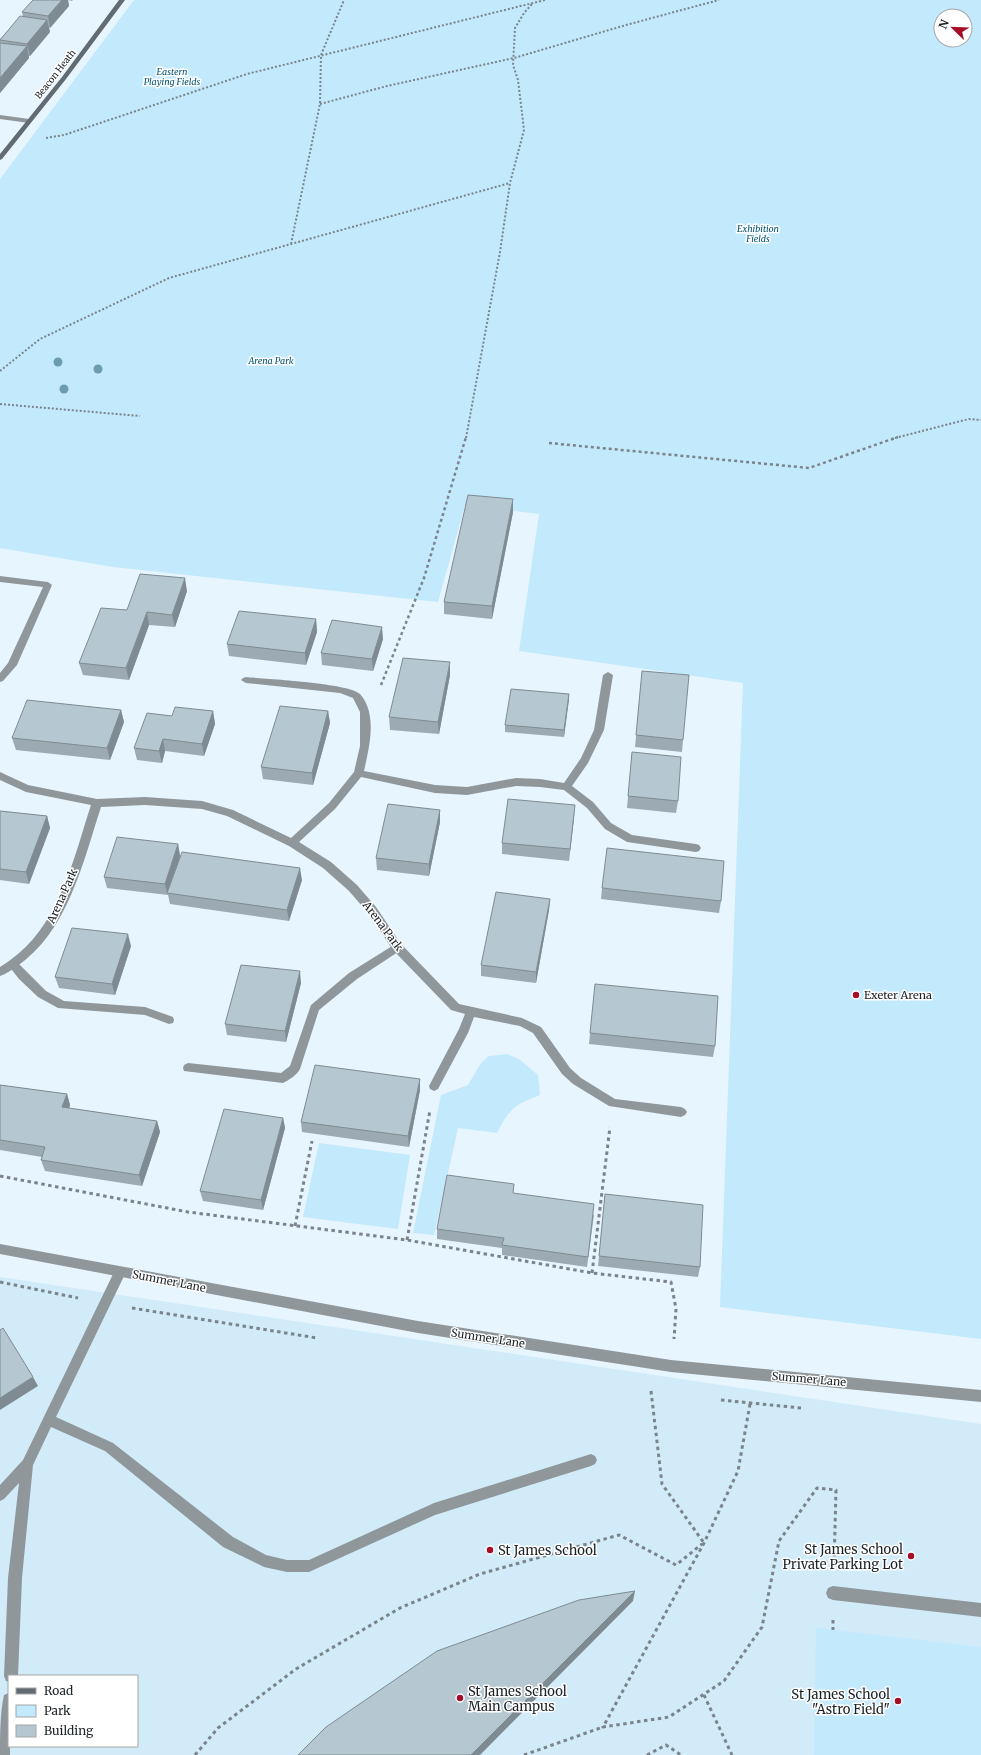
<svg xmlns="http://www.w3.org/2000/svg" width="981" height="1755" font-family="Merriweather,serif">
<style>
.built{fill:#d1ebf9;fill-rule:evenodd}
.green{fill:#c3e9fd;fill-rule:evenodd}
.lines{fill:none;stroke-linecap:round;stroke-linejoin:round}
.path-far2{stroke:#7a848a;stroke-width:2;stroke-dasharray:2 2;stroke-linecap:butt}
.path-far1{stroke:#7a848a;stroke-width:2.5;stroke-dasharray:3 3;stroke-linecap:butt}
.path{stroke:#7a848a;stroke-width:3;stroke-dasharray:3.5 3.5;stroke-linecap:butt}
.lane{fill:#8f979b;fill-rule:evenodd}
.street{fill:#8f979b;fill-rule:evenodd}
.secondary{fill:#616b71;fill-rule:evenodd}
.tree{fill:#6b9cb0}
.wall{fill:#9cabb3}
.shaded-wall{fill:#7f8b92}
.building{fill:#b5c7d0;stroke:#7f8b92}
.poi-dot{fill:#a60d26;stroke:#fff;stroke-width:1.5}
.labels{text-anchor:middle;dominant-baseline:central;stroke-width:3;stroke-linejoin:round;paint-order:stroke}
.far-park-label{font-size:9px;font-style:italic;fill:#065371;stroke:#fff}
.far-street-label{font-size:9px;fill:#1b2225;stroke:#fff}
.street-label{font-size:11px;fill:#1b2225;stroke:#fff}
.poi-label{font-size:11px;fill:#1b2225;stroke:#fff;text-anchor:start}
.near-poi-label{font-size:13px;fill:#1b2225;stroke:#fff;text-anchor:end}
</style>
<rect width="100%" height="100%" fill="#e7f5fe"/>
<path class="built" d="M 0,1277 L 981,1424 L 981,1755 L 0,1755 ZM 9,1676 L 137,1676 L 137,1746 L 9,1746 Z"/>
<path class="green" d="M 134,0 L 981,0 L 981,1339 L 720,1307 L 743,683 L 519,651 L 539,514 L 465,505 L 438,602 L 113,567 L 0,548 L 0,179 ZM 941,16 L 965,16 L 965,40 L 941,40 Z
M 507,1054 L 519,1059 L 538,1075 L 540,1095 C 514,1105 510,1108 497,1133 L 458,1128 L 434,1235 L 413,1233 L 441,1095 L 468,1085 L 481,1063 L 489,1056 Z
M 319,1143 L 410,1155 L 398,1229 L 303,1217 Z
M 816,1628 L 981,1647 L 981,1755 L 814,1755 Z"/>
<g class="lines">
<path class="path-far2" d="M 320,104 L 387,86 L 514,58 L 626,25 L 719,0
M 46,138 L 64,135 L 247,74 L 545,0
M 291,244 L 320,104 L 321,55 L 344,0
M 0,371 L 40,339 L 169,278 L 510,183
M 0,404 L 140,416
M 466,438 L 500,252 L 510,183 L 524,130 L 518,80 L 513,65 L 515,28 L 524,13 L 532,4
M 895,438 L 969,419 L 981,420"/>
<path class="path-far1" d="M 549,443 L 809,468 L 898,437
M 381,685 L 424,578 L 466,437"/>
<path class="path" d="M 0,1176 L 188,1212 L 407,1240 L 592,1273 L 671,1282 L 676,1309 L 674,1339
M 295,1226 L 312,1141
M 407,1240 L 430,1110
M 592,1273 L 610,1127
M 0,1282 L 78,1298
M 132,1308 L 317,1338
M 651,1391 L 662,1484 L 704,1543
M 721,1400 L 801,1408
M 750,1404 L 738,1471 L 704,1543 L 603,1727 L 669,1717 L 724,1681 L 762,1627 L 779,1541 L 817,1488 L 836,1490 L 834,1565
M 833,1620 L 833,1630
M 704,1695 L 732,1755
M 195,1755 L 218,1728 L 296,1669 L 400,1608 L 480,1574 L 619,1535 L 676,1565 L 702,1544
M 524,1755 L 603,1727
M 647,1755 L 666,1745 L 681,1755"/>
<path class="lane" d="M 0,115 L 29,119 L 32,121 L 29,123 L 0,119 Z
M 397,943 L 401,944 L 402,947 L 401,950 L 357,979 L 319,1010 L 300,1069 C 297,1075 289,1080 283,1083 L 184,1071 L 183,1068 L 184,1065 L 188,1063 L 281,1073 L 290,1066 L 311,1005 L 349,973 Z
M 13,961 L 17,962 L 46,991 L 64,1001 L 145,1007 L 173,1017 L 174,1020 L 173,1023 L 169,1024 L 145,1015 L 58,1008 L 38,997 L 19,979 L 8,965 L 9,962 Z
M 120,1267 L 124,1268 L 126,1272 L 56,1417 L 113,1443 L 233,1537 L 266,1555 L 287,1560 L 309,1560 L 434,1503 L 591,1454 L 595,1456 L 597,1460 L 595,1464 L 591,1466 L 435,1515 L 309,1572 L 287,1572 L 264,1567 L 223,1547 L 105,1451 L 51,1427 L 33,1465 L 22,1578 L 18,1676 L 9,1676 L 9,1682 L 6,1681 L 4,1676 L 8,1578 L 19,1483 L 4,1499 L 0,1501 L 0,1485 L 23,1460 L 116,1268 Z
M 833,1586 L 981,1603 L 981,1617 L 833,1600 L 828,1598 L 826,1593 L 828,1588 Z
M 9,1693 L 10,1755 L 0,1755 C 0,1736 0,1713 4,1695 Z"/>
<path class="street" d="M 0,576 L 48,582 L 52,585 L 17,665 L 3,681 L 0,682 L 0,673 L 8,663 L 43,587 L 0,582 Z
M 608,672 L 613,675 L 604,730 L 588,763 L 572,786 L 593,802 L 611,823 L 632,835 L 696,844 L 699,845 L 701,848 L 699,851 L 696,852 L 627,842 L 605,829 L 587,808 L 564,790 L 540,787 L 516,786 L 467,795 L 435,793 L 361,777 L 335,809 L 299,842 L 331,862 L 357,885 L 376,907 L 401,944 L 459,1004 L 522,1018 L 541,1027 L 570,1068 L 581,1078 L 615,1099 L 681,1107 L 685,1109 L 687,1112 L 685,1115 L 681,1117 L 609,1106 L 573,1084 L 562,1074 L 533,1033 L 520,1026 L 474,1017 L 468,1033 L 438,1089 L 434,1091 L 430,1089 L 429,1086 L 459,1029 L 465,1014 L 451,1010 L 393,950 L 368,913 L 349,891 L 323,868 L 289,846 L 227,816 L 202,809 L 145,805 L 101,807 C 83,862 68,932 16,967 C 11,970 6,974 0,976 L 0,967 C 6,963 12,959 18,954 C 61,918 74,857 91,805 L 26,792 L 0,780 L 0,772 L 28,785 L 97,799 L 145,797 L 202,801 L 233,810 L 291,838 L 329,803 L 354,772 L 360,746 L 360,712 L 353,698 L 340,693 L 246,683 L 241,680 L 243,678 L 246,677 C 266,679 349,683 360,694 C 378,714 369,748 364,771 L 435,785 L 467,787 L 516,778 L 540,779 L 564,783 L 581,758 L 594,730 L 603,675 Z
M 0,1244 L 418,1321 L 671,1360 L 981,1390 L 981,1402 L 671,1372 L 418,1333 L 0,1254 Z"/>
<path class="secondary" d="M 119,0 L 125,0 L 66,79 L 2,159 L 0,160 L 0,154 L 62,77 Z"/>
</g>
<g class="tree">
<circle cx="58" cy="362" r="4.5"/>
<circle cx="98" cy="369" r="4.5"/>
<circle cx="64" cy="389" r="4.5"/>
</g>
<path class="wall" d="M 33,0 L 73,0 L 72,1 L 68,0 L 69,6 L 50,28 L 49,27 L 50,32 L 30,56 L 29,56 L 29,58 L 0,93 L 0,39 L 23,17 L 22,12 Z
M 513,512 L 492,619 L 444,614 L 444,602 Z
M 187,591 L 175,627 L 149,625 L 129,680 L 83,675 L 79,663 L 127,610 Z
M 316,619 L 317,632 L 306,665 L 229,656 L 227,644 Z
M 383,639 L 373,671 L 322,665 L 321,653 Z
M 642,671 L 683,740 L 682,752 L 635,747 Z
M 450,675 L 439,734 L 390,730 L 389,717 Z
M 569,694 L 564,737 L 505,732 L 505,725 Z
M 121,710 L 124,722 L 110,760 L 16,750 L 12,738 Z
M 213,711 L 215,724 L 204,756 L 165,751 L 162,763 L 137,760 L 134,748 L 172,716 Z
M 328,711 L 330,723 L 313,785 L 263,779 L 261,767 Z
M 632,752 L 678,801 L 676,813 L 627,808 Z
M 440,810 L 440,822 L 429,876 L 377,870 L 376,858 Z
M 0,811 L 47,816 L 50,828 L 29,884 L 0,880 Z
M 574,817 L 569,861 L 502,854 L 502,843 Z
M 178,844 L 180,856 L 302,880 L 289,921 L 170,904 L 168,895 L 107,888 L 104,877 Z
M 602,888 L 721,901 L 719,913 L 601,899 Z
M 550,899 L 549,910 L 536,983 L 481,976 L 481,965 Z
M 131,946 L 115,995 L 59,988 L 55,977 Z
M 301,983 L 286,1042 L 227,1035 L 225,1024 Z
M 595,984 L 715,1046 L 713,1057 L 589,1044 Z
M 420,1079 L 420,1090 L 409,1147 L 302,1132 L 301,1122 Z
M 0,1085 L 67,1094 L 70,1105 L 69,1108 L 157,1121 L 160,1132 L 142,1186 L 45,1171 L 41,1160 L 42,1157 L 0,1150 Z
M 283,1118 L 285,1128 L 263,1210 L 203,1201 L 200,1191 Z
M 514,1193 L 594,1215 L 587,1267 L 502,1255 L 502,1248 L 437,1239 L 437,1229 Z
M 605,1194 L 700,1267 L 698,1277 L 598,1266 Z"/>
<path class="shaded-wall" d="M 62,0 L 68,0 L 69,6 L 50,28 L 48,16 Z
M 47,20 L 50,32 L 30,56 L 27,44 Z
M 27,46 L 29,58 L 0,93 L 0,78 Z
M 513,499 L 513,512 L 492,619 L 492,606 Z
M 185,578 L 187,591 L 175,627 L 172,615 Z
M 147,612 L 149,625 L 129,680 L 126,668 Z
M 316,619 L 317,632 L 306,665 L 305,653 Z
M 382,627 L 383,639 L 373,671 L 372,659 Z
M 450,662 L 450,675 L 439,734 L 438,722 Z
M 569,694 L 569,700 L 564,737 L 564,730 Z
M 121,710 L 124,722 L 110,760 L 107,748 Z
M 213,711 L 215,724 L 204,756 L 202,744 Z
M 328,711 L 330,723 L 313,785 L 312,773 Z
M 163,739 L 165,751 L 162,763 L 159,751 Z
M 575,805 L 574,817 L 569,861 L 570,849 Z
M 440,810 L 440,822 L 429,876 L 429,864 Z
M 47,816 L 50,828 L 29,884 L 26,872 Z
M 178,844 L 180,856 L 167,893 L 165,884 Z
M 300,868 L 302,880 L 289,921 L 287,910 Z
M 550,899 L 549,910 L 536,983 L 536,972 Z
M 128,934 L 131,946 L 115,995 L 112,984 Z
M 300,971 L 301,983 L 286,1042 L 285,1031 Z
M 420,1079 L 420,1090 L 409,1147 L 408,1136 Z
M 67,1094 L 70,1105 L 66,1118 L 62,1107 Z
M 283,1118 L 285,1128 L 263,1210 L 261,1200 Z
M 157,1121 L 160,1132 L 142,1186 L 139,1175 Z
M 33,1377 L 38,1386 L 0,1410 L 0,1398 Z
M 635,1591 L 633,1601 L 480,1755 L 471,1755 Z"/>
<path class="building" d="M 33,0 L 62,0 L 48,16 L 22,12 Z
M 20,16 L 47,20 L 27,44 L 0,40 Z
M 0,43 L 27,46 L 0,78 Z
M 468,495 L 513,499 L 492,606 L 444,602 Z
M 140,574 L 185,578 L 172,615 L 147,612 L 126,668 L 79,663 L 101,608 L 127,610 Z
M 239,611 L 316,619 L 305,653 L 227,644 Z
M 332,620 L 382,627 L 372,659 L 321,653 Z
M 403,658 L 450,662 L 438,722 L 389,717 Z
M 642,671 L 689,675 L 683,740 L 636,735 Z
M 511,689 L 569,694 L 564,730 L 505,725 Z
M 27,700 L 121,710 L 107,748 L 12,738 Z
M 280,706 L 328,711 L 312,773 L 261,767 Z
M 175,707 L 213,711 L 202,744 L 163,739 L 159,751 L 134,748 L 147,713 L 172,716 Z
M 632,752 L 681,757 L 678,801 L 628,796 Z
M 508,799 L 575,805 L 570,849 L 502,843 Z
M 388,804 L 440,810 L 429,864 L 376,858 Z
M 0,811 L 47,816 L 26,872 L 0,869 Z
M 117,837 L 178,844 L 165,884 L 104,877 Z
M 607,848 L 724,861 L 721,901 L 602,888 Z
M 182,852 L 300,868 L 287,910 L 167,893 Z
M 496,892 L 550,899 L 536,972 L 481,965 Z
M 72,928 L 128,934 L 112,984 L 55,977 Z
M 241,965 L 300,971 L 285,1031 L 225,1024 Z
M 595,984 L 718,996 L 715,1046 L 590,1033 Z
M 315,1065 L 420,1079 L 408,1136 L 301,1122 Z
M 0,1085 L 67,1094 L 62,1107 L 157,1121 L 139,1175 L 41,1160 L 45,1147 L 0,1140 Z
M 224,1109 L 283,1118 L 261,1200 L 200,1191 Z
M 447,1175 L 514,1184 L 513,1193 L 594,1204 L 588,1257 L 502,1245 L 504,1238 L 437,1229 Z
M 605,1194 L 703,1205 L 700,1267 L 599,1256 Z
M 3,1328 L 33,1377 L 0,1398 L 0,1330 Z
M 635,1591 L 471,1755 L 298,1755 L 326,1727 L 437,1651 L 579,1600 Z"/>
<g class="poi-dot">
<circle cx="856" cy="995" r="4"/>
<circle cx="490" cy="1550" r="4"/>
<circle cx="911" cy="1556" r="4"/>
<circle cx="460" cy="1698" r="4"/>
<circle cx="898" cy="1701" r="4"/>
</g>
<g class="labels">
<g class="far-park-label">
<text x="172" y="71">Eastern<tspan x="172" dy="10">Playing Fields</tspan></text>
<text x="758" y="228">Exhibition<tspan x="758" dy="10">Fields</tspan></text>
<text x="271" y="360">Arena Park</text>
</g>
<g class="far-street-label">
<text transform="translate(55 74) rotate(-52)">Beacon Heath</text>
</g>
<g class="street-label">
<text transform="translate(62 896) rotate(-66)">Arena Park</text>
<text transform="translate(383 926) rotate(53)">Arena Park</text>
<text transform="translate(169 1281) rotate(11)">Summer Lane</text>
<text transform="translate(488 1338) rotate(9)">Summer Lane</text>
<text transform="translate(809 1379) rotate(5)">Summer Lane</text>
</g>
<g class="poi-label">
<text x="864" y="995">Exeter Arena</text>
</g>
<g class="near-poi-label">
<text x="903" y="1549">St James School<tspan x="903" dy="15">Private Parking Lot</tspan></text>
<text x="498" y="1550" text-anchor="start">St James School</text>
<text x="468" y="1691" text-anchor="start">St James School<tspan x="468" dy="15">Main Campus</tspan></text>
<text x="890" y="1694">St James School<tspan x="890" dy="15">"Astro Field"</tspan></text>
</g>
</g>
<rect x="8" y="1675" width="130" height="72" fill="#ffffff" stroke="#a4a7a8"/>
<rect x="16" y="1688" width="20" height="6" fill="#616b71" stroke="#a4a7a8"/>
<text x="44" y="1695" font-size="12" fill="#1b2225">Road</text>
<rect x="16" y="1705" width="20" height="12" fill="#c3e9fd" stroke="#a4a7a8"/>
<text x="44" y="1715" font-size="12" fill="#1b2225">Park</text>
<rect x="16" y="1725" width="20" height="12" fill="#b5c7d0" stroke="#a4a7a8"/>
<text x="44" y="1735" font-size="12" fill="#1b2225">Building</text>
<g transform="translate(953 28) rotate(293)"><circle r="19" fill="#ffffff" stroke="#a4a7a8"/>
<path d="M0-3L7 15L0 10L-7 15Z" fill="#a60d26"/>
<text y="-6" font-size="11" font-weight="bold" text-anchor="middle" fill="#1b2225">N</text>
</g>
</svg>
